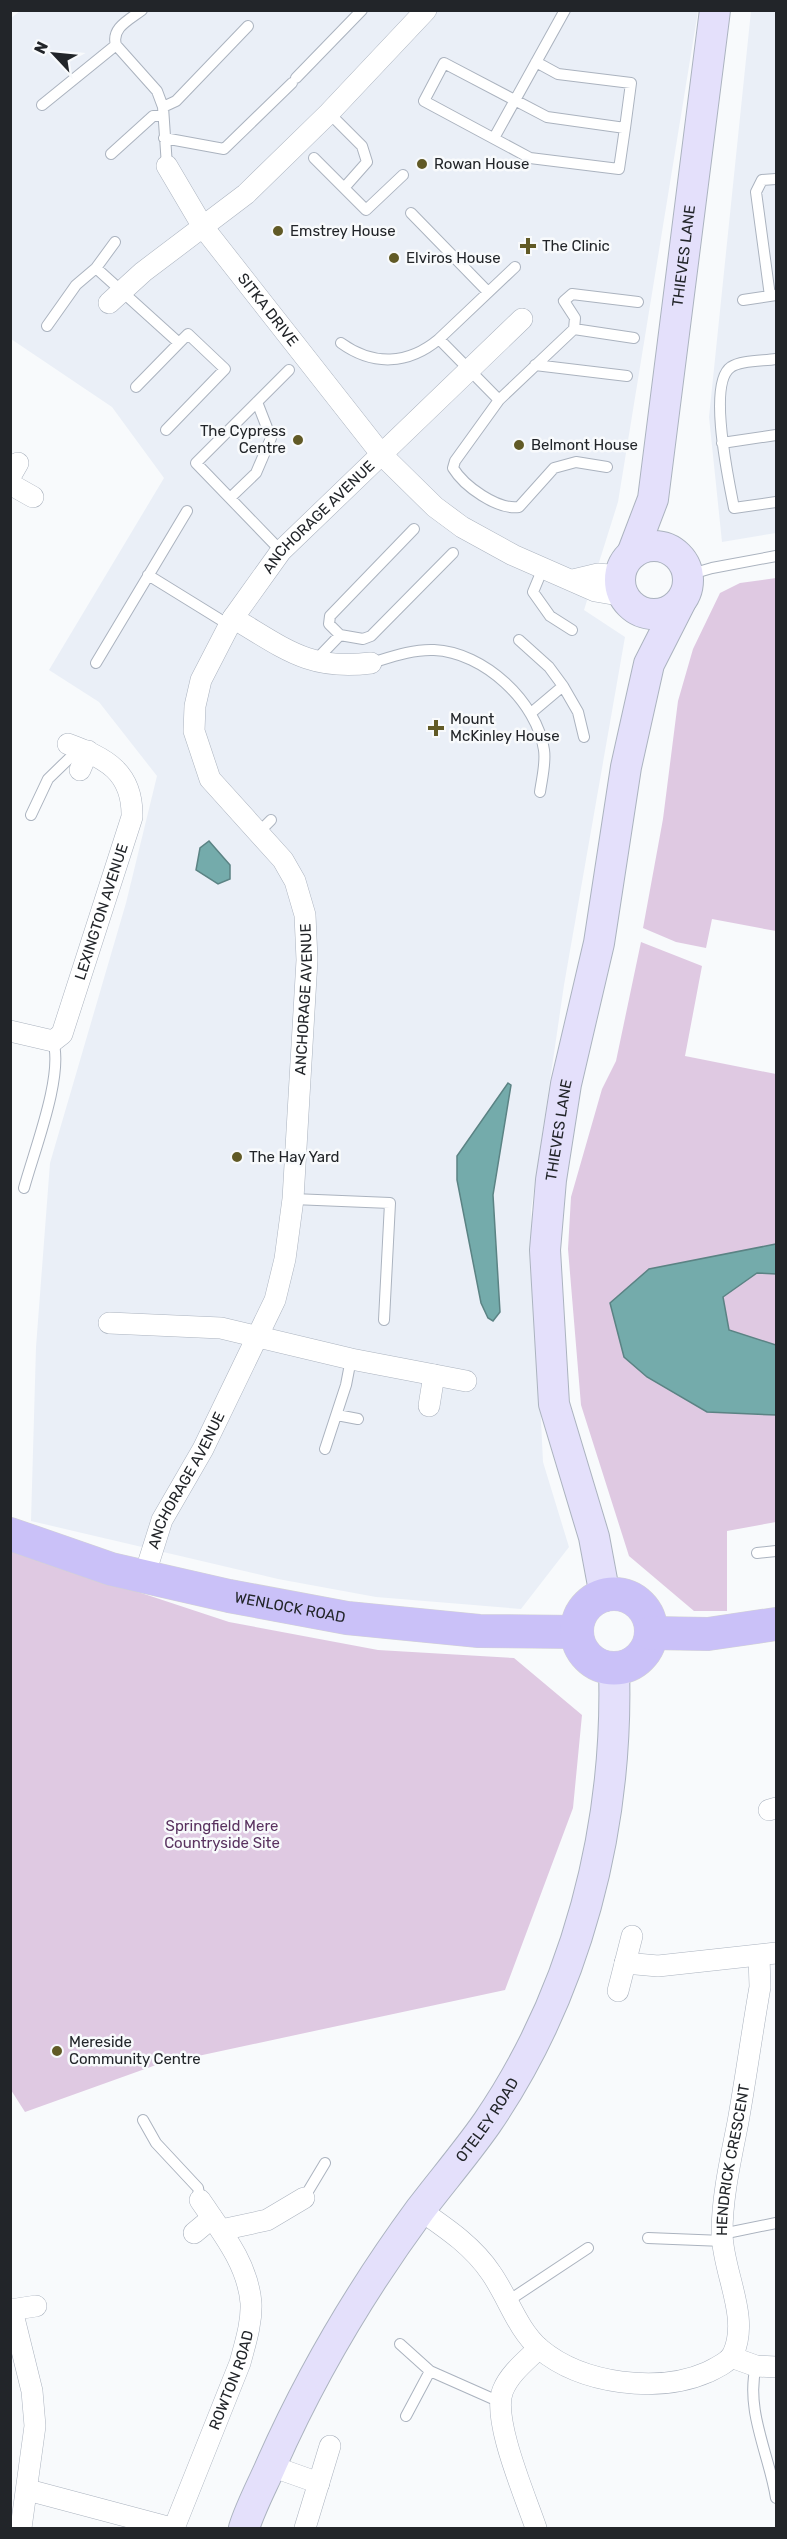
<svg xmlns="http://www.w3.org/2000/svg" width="787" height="2539" font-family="Rubik,sans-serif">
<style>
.built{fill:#eaeff7}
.green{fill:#dfc9e2}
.water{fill:#74abab;stroke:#5b8384;stroke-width:1.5}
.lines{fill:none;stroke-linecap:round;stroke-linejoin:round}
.lane-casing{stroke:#abb3bf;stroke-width:12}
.street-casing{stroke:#abb3bf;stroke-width:22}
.secondary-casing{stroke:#abb3bf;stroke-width:32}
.primary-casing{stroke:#d3d3d4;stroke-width:34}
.lane{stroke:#fff;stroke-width:10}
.street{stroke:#fff;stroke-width:21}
.secondary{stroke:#e4e0fb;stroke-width:30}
.primary{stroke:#cac1f8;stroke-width:33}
.poi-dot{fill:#615a26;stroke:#f8fafc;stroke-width:2}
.labels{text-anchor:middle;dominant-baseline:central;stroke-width:5;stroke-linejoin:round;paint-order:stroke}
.poi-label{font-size:15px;fill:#222529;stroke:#f8fafc;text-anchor:start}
.street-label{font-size:15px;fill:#222529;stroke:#f8fafc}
.park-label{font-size:15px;fill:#59325f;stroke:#f8fafc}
</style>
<rect width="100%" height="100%" fill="#f8fafc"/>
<path class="built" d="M 20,11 L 698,11 L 618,502 L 584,610 L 625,637 L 564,985 L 531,1210 L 543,1462 L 569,1547 L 521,1609 L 376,1597 L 278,1579 L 31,1521 L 36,1347 L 50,1163 L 126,903 L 157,776 L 99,702 L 49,670 L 164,478 L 112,407 L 11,339 L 10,19 Z
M 751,11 L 776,11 L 776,533 L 722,542 L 709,417 Z"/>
<path class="green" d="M 776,578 L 776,931 L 712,919 L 706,948 L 676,942 L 643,928 L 663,819 L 678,701 L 693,649 L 720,593 L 740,583 Z
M 641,942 L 702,966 L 685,1056 L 776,1074 L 776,1522 L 727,1531 L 727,1611 L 694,1611 L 629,1556 L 581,1405 L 568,1249 L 571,1197 L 602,1089 L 616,1061 Z
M 11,1550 L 229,1622 L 378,1650 L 514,1658 L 582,1715 L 573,1808 L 505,1990 L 156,2065 L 25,2112 L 11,2090 Z"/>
<path class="water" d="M 209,841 L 230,865 L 230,879 L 218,884 L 196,870 L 200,848 Z
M 508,1083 L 511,1085 L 493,1195 L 500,1312 L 493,1321 L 488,1318 L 481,1303 L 457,1180 L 457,1156 Z
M 776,1244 L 776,1274 L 757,1273 L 723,1297 L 729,1330 L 776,1345 L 776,1415 L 707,1412 L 647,1377 L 624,1357 L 610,1303 L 649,1269 Z"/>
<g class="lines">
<defs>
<path id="lane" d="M 142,10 C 129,20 111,28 116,45 L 157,91 L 163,107 L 167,166
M 536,62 L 558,74 L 631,83 L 625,128 L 547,117 L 444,63 L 424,101 L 530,158 L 619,169 L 625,128
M 296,78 L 362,10
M 42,105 L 116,45
M 163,107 L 176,101 L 248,26
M 164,138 L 224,149 L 292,83
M 494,138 L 565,10
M 111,154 L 153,116 L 163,116
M 314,158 L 344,188 L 367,162 L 362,146 L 329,113
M 344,188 L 366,210 L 403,175
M 411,213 L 488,292
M 96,268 L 115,242
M 770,296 L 756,192 L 762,180 L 776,179
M 743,300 L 776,295
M 47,326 L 76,285 L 96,268 L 179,343 L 136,387
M 574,329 L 575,318 L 564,301 L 572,294 L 638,302
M 439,339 L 515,267
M 341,343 C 373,366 408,365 439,339 L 499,400 L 455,461 L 453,468 C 464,486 497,510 519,507 L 554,468 L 576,462 L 607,467
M 776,359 C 764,361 741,360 731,367 C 707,383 729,482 734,508 L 776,502
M 535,365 L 627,376
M 499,400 L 574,329 L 634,338
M 166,430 L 225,369 L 188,334 L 179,343
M 722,443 L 776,435
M 230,498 L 256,473 L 271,438 L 257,402
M 281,551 L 196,463 L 289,370
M 543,568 L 533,592 L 550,616 L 572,630
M 148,575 L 229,625
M 688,575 L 712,568 L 776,556
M 340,635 L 329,624 L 330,616 L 414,529
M 519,640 L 549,667 L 563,686 L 531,713
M 315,661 L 340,635 L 363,639 L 371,636 L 453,553
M 96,663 L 187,511
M 371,663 C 391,657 413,649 434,650 C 484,652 537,702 544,750 C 546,763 542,778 540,792
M 563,686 L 578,712 L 584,737
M 31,815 L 48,779 L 80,748
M 259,832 L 271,820
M 24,1188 C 34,1151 64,1075 53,1041
M 293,1199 L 390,1203 L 384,1320
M 337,1415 L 358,1419
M 325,1449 L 346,1385 L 351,1359
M 757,1553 L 776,1551
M 143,2120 L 156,2143 L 198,2188 L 200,2200
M 304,2198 L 325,2163
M 722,2234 L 776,2223
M 648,2238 L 723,2241
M 508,2301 L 588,2248
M 400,2344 L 430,2371
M 756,2366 C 745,2410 769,2454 776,2498
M 406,2416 L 430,2371 L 500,2402"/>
<g id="street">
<path id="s1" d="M 167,166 L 203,227 L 382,455 L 435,507 L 462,527 L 513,555 L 595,591 L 624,596"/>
<path d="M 109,303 L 143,272 L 246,194 L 329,113 L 426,10"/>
<path d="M 10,477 L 18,463"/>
<path d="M 10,484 L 33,497"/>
<path d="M 573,580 L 598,574 L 621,576"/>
<path d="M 233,618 C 284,648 309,671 371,663"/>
<path d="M 80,770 L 88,751"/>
<path id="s2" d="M 10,1031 L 53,1041 L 62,1034 L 132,817 C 133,772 106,758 68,744"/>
<path d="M 109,1323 L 221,1328 L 351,1359 L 466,1381"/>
<path d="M 429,1406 L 434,1375"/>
<path id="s3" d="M 144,1577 L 162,1520 L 203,1449 L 275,1300 L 285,1259 L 293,1199 L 307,960 L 305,915 L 295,881 L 283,860 L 210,779 L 194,731 L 195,706 L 201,680 L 233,618 L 281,551 L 522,319"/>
<path d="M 769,1810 L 776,1808"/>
<path d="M 625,1963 L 658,1966 L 776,1953"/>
<path d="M 618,1991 L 632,1936"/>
<path id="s4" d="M 420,2210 C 446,2228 473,2246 491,2273 C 508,2297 517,2329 540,2349 C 582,2384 658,2394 708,2372 C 716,2368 729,2362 733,2354 C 750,2317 723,2273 722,2234 C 722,2196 731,2158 738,2122 C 746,2077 752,2032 760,1987 L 759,1956"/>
<path d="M 221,2230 L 267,2220 L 304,2198"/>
<path d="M 194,2233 L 212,2218"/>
<path d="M 10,2310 L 36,2306"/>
<path d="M 12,2310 L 32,2391 L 35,2426 L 21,2528"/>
<path d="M 731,2357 L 756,2366 L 776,2367"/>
<path d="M 271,2466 L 319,2483"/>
<path d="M 28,2490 L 171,2528"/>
<path id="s5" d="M 174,2528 L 240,2363 C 245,2344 252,2323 251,2303 C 248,2264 221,2231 200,2200"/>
<path d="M 305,2528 L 330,2446"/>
<path d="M 536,2528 C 526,2498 491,2418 503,2390 C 510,2373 526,2361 539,2348"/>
</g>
<g id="secondary">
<circle cx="654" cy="580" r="34"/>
<path id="s6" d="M 632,554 L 653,499 L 715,10"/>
<path id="s7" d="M 605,1596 L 594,1537 L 554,1404 L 545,1250 L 551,1180 L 566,1084 L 599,943 L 626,767 L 649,664 L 680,603"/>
<path id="s8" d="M 244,2528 C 251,2506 263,2484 272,2463 C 312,2373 362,2289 420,2210 C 442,2181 466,2153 487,2123 C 577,1991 619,1827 614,1668"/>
</g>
<g id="primary">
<path id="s9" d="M 10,1534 L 111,1569 L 229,1596 L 347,1618 L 479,1631 L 577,1632"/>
<circle cx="614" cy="1631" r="37"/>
<path d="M 651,1633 L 708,1634 L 776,1624"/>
</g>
</defs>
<use href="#lane" class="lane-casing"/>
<use href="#street" class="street-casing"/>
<use href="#secondary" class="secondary-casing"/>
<use href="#primary" class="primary-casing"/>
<use href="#lane" class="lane"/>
<use href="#street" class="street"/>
<use href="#secondary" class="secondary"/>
<use href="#primary" class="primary"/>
</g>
<g class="poi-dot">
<circle cx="422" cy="164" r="6"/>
<circle cx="278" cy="231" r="6"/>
<path d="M525 237h6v6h6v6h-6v6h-6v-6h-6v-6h6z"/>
<circle cx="394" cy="258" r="6"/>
<circle cx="298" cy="440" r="6"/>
<circle cx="519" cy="445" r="6"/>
<path d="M433 719h6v6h6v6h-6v6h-6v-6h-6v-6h6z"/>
<circle cx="237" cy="1157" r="6"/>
<circle cx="57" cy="2051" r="6"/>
</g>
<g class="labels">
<g class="poi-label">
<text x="434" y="164">Rowan House</text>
<text x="290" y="231">Emstrey House</text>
<text x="542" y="246">The Clinic</text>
<text x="406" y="258">Elviros House</text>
<text x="286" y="431" text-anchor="end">The Cypress<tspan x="286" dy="17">Centre</tspan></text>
<text x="531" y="445">Belmont House</text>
<text x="450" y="719">Mount<tspan x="450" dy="17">McKinley House</tspan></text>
<text x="249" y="1157">The Hay Yard</text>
<text x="69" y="2042">Mereside<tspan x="69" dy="17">Community Centre</tspan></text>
</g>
<g class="street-label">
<text stroke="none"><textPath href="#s6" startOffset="304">THIEVES LANE</textPath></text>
<text stroke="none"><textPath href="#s1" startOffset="176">SITKA DRIVE</textPath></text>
<text stroke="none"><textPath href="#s3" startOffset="1168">ANCHORAGE AVENUE</textPath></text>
<text stroke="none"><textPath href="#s2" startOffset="184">LEXINGTON AVENUE</textPath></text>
<text stroke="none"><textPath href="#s3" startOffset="610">ANCHORAGE AVENUE</textPath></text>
<text stroke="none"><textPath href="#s7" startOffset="474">THIEVES LANE</textPath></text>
<text stroke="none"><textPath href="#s3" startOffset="106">ANCHORAGE AVENUE</textPath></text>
<text stroke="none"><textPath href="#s9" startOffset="290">WENLOCK ROAD</textPath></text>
<text stroke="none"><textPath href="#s8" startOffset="477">OTELEY ROAD</textPath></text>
<text stroke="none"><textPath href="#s4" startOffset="592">HENDRICK CRESCENT</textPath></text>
<text stroke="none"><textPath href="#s5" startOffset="159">ROWTON ROAD</textPath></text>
</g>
<g class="park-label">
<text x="222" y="1826">Springfield Mere<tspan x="222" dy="17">Countryside Site</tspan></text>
</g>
</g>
<rect width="787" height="2539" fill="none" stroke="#222529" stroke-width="24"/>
<g transform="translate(54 54) rotate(296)" stroke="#f8fafc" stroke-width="4.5" paint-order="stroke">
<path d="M0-4.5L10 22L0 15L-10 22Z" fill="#222529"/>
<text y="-9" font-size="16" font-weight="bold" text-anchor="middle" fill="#222529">N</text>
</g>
</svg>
